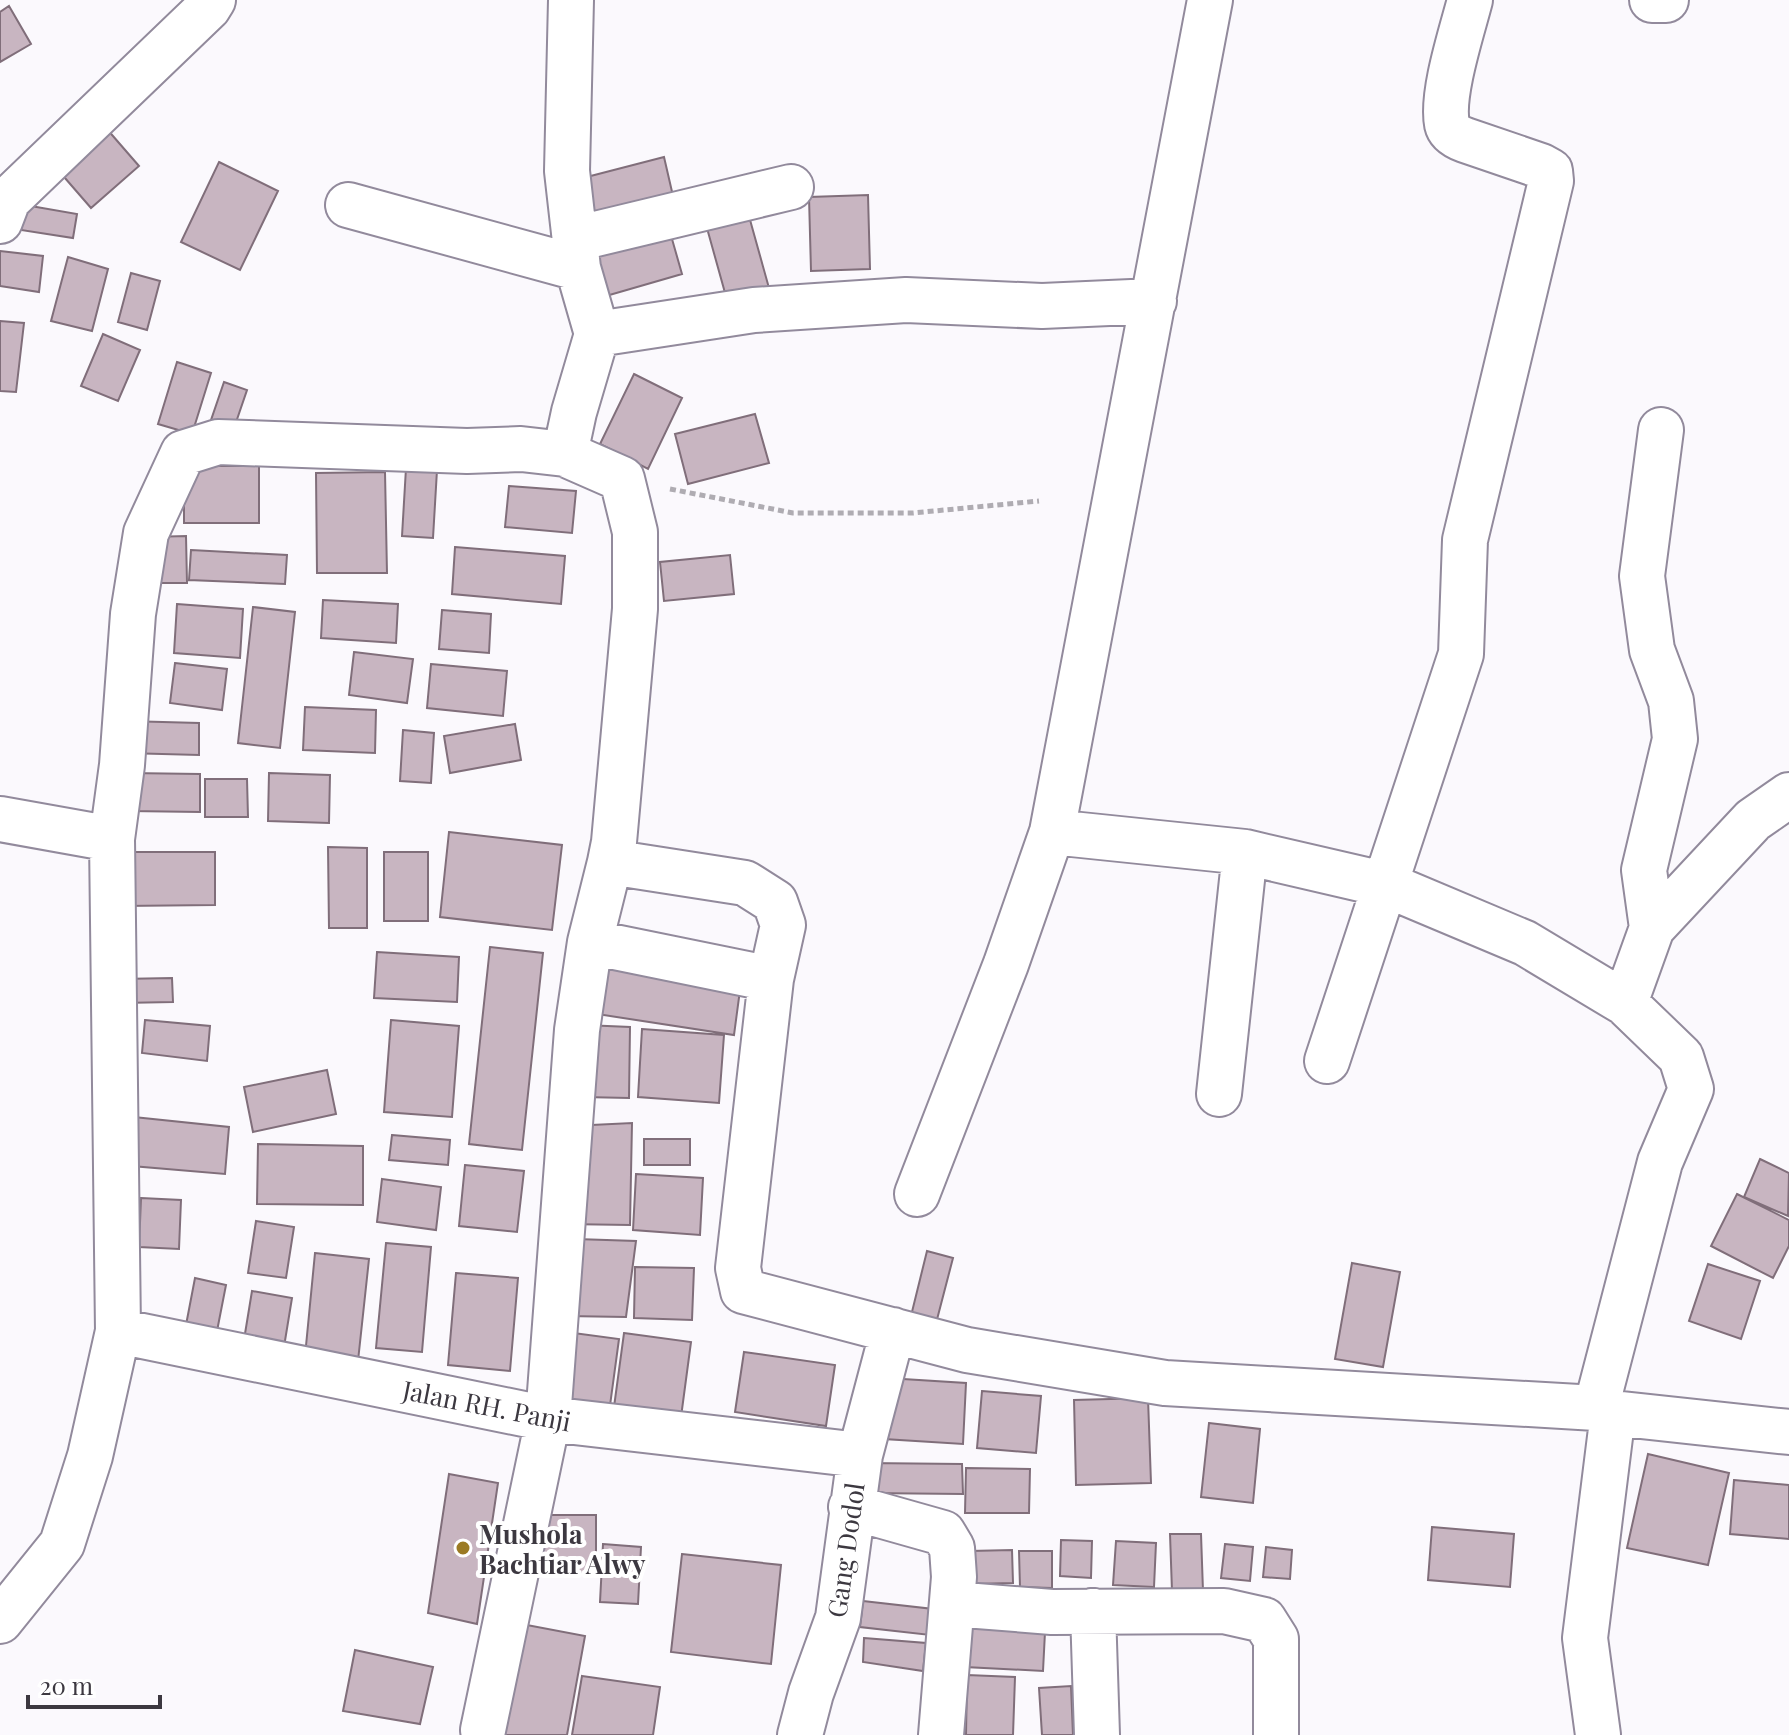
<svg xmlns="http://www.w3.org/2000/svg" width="1789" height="1735" font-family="'Playfair Display',serif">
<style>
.building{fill:#c8b5c1;stroke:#806e7a;stroke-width:2}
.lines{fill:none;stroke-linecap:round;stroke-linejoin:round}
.street-casing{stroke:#928a9c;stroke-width:48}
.path{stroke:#afacb2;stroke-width:5;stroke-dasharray:6 4;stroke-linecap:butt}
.street{stroke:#fff;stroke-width:44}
.poi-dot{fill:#9b7a24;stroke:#fff;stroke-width:3}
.labels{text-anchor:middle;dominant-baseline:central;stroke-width:8;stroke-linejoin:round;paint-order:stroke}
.street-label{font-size:26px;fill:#3c3840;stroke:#fff}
.poi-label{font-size:26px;font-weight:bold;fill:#3c3840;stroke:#fff;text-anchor:start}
</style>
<rect width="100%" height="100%" fill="#fbf9fd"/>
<path class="building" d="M 9,6 L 31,44 L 0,62 L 0,12 Z
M 106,128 L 139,166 L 91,208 L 58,170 Z
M 664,157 L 673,196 L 588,218 L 579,179 Z
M 219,162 L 278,191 L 240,270 L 181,242 Z
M 868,195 L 870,269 L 811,271 L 809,197 Z
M 25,205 L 77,214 L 73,238 L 21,230 Z
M 747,209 L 769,288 L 727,300 L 705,221 Z
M 668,225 L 682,274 L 606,296 L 592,246 Z
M 0,251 L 43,256 L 39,292 L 0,286 Z
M 68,257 L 108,269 L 92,331 L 51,321 Z
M 131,273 L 160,281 L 147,330 L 118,322 Z
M 0,321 L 24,323 L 16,392 L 0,391 Z
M 103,334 L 140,350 L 118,401 L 81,386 Z
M 177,362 L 211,373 L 192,434 L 158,424 Z
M 634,374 L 682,398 L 648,469 L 600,444 Z
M 224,382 L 247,390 L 232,434 L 209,426 Z
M 755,414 L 769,463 L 688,484 L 675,434 Z
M 184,466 L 259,466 L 259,523 L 184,523 Z
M 406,468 L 437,470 L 433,538 L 402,536 Z
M 385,472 L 387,573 L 317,573 L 316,473 Z
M 509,486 L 576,491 L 572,533 L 505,527 Z
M 186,536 L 187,583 L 151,583 L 150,537 Z
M 455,547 L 565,556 L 561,604 L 452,594 Z
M 191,550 L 287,555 L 285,584 L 189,580 Z
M 730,555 L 734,594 L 664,601 L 660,562 Z
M 323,600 L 398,604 L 396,643 L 321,638 Z
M 177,604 L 243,609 L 240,658 L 174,653 Z
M 253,607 L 295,612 L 280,748 L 238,743 Z
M 442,610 L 491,614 L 489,653 L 439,649 Z
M 354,652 L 413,659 L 407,703 L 349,695 Z
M 175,663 L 227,669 L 222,710 L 170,703 Z
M 431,664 L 507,671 L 503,716 L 427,708 Z
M 305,707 L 376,710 L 375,753 L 303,750 Z
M 126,721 L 199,723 L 199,755 L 125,753 Z
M 515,724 L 521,760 L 450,773 L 444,736 Z
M 403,730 L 434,733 L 431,783 L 400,781 Z
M 129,773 L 200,774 L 200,812 L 129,811 Z
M 269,773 L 330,775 L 329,823 L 268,821 Z
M 205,779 L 247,779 L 248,817 L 205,817 Z
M 449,832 L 562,845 L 552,930 L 440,917 Z
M 328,847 L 367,848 L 367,928 L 329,928 Z
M 122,852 L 215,852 L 215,905 L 122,906 Z
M 384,852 L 428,852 L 428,921 L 384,921 Z
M 490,947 L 543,953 L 522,1150 L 469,1144 Z
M 377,952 L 459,957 L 457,1002 L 374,998 Z
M 594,953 L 742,975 L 734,1035 L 584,1012 Z
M 172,978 L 173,1002 L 121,1003 L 120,979 Z
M 145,1020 L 210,1026 L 207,1061 L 142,1053 Z
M 391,1020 L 459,1026 L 452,1117 L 384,1112 Z
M 584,1025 L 630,1027 L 629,1098 L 583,1097 Z
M 642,1029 L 724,1035 L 719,1103 L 638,1097 Z
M 327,1070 L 336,1114 L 253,1132 L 244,1087 Z
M 124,1116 L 229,1127 L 225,1174 L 120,1165 Z
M 632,1123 L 630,1225 L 564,1224 L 571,1126 Z
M 392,1135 L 450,1140 L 448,1165 L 389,1160 Z
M 644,1139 L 690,1139 L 690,1165 L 644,1165 Z
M 258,1144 L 363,1146 L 363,1205 L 257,1204 Z
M 1760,1159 L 1789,1173 L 1788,1216 L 1744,1197 Z
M 465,1165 L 524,1171 L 517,1232 L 459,1226 Z
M 636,1174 L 703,1178 L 700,1235 L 633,1230 Z
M 382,1179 L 441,1187 L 436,1230 L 377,1222 Z
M 1737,1194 L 1789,1220 L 1789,1246 L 1773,1278 L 1711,1246 Z
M 141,1198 L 181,1200 L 179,1249 L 139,1247 Z
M 256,1221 L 294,1227 L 286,1278 L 248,1273 Z
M 576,1239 L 636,1241 L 626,1317 L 566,1316 Z
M 386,1243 L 431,1247 L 422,1352 L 376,1348 Z
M 927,1251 L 953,1258 L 934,1331 L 909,1324 Z
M 315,1253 L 369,1259 L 358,1361 L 305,1356 Z
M 1352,1263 L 1400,1272 L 1383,1367 L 1335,1359 Z
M 1708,1264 L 1760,1281 L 1741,1339 L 1689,1321 Z
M 635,1267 L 694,1268 L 692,1320 L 634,1318 Z
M 456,1273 L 518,1278 L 510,1371 L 448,1365 Z
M 195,1278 L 226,1285 L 217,1331 L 186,1325 Z
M 252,1291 L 292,1298 L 282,1359 L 242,1352 Z
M 566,1332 L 619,1339 L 609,1413 L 556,1406 Z
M 624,1333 L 691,1342 L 681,1417 L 614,1407 Z
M 744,1352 L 835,1365 L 826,1426 L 735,1412 Z
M 887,1378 L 966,1383 L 963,1444 L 884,1439 Z
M 982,1391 L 1041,1396 L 1036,1453 L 977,1448 Z
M 1148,1398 L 1151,1483 L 1076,1485 L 1074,1400 Z
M 1209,1423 L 1260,1429 L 1253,1503 L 1201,1497 Z
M 1648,1454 L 1729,1473 L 1708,1565 L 1627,1548 Z
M 866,1463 L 962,1464 L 963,1494 L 866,1493 Z
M 966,1468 L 1030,1469 L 1029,1513 L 965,1513 Z
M 449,1474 L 498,1483 L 477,1624 L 428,1613 Z
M 1734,1480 L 1789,1485 L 1789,1539 L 1730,1534 Z
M 536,1515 L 596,1515 L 596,1573 L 536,1572 Z
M 1432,1527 L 1514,1534 L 1510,1587 L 1428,1580 Z
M 1170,1534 L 1201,1534 L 1203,1591 L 1172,1591 Z
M 1061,1540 L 1092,1541 L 1091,1578 L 1060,1576 Z
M 1116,1541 L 1156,1543 L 1154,1587 L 1113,1585 Z
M 603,1544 L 641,1547 L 638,1604 L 600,1602 Z
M 1225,1544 L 1253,1547 L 1250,1581 L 1221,1578 Z
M 1266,1547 L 1292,1550 L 1290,1579 L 1263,1577 Z
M 1012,1550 L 1013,1583 L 971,1584 L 970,1551 Z
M 1019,1551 L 1052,1551 L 1052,1588 L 1020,1587 Z
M 682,1554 L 781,1565 L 771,1664 L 671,1652 Z
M 863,1601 L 933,1609 L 930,1635 L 860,1627 Z
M 511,1622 L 585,1636 L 567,1735 L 494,1735 Z
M 967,1628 L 1045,1632 L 1043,1671 L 965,1667 Z
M 864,1638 L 926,1643 L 923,1671 L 863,1662 Z
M 355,1650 L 433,1667 L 420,1724 L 343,1711 Z
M 967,1675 L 1015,1677 L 1013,1735 L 966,1735 Z
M 582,1676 L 660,1687 L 653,1735 L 572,1735 Z
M 1071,1686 L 1073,1735 L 1042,1735 L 1039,1688 Z"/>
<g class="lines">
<defs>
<path id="street" d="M 1652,0 L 1666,0
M 348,205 L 578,268
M 0,221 L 8,200 L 208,8 L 213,0
M 575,239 L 791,187
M 597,334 L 754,310 L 906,300 L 1042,306 L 1154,301
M 565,454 L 622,479 L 635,532 L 635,609 L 614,842 L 610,862 L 745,883 L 775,902 L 783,925 L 771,979 L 738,1268 L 743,1291 L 967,1350 L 1165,1383 L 1596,1408 L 1613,1413 L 1789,1432
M 0,819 L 112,839
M 1052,832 L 1245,852 L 1387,885 L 1525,943 L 1625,1003 L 1681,1057 L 1691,1089 L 1660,1162 L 1596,1408
M 1652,928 L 1644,870 L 1675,739 L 1671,701 L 1652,650 L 1642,576 L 1661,430
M 590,942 L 610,862
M 1625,1003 L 1652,928 L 1753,820 L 1789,795
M 1327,1061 L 1461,654 L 1465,540 L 1551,181 L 1550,171 L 1541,166 L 1465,140 C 1457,137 1449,133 1447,124 C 1441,94 1462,31 1470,0
M 1219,1094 L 1245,852
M 917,1194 L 1006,964 L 1052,832 L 1210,0
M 118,1331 L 548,1419 L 860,1455
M 851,1507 L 943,1533 L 952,1548 L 954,1577 L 941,1735
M 952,1604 L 1052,1612 L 1224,1611 L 1264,1620 L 1276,1639 L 1276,1735
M 1093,1611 L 1097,1735
M 0,1621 L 62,1544 L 90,1456 L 118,1331 L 112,839 L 122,765 L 133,614 L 146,533 L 183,453 L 218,442 L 467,451 L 521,449 L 565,454 L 574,412 L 597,334 L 578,268 L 567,171 L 571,0
M 483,1730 L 548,1419 L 577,1030 L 590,942 L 771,979
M 800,1735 L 811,1693 L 838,1618 L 860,1455 L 893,1330
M 1598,1735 L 1585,1638 L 1613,1413"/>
</defs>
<use href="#street" class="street-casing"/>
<path class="path" d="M 670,489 L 793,513 L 913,513 L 1039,501"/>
<use href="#street" class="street"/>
</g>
<circle class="poi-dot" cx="463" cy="1548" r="8"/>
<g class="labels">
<g class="street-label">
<text transform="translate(487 1405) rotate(11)">Jalan RH. Panji</text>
<text transform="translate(845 1550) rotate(-82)">Gang Dodol</text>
</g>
<g class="poi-label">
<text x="479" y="1533">Mushola<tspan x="479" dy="30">Bachtiar Alwy</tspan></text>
</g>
</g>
<path d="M28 1695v12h132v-12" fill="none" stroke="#3c3840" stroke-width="4"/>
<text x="40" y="1695" font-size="24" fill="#3c3840" stroke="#ffffff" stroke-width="6" paint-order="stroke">20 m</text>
</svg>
